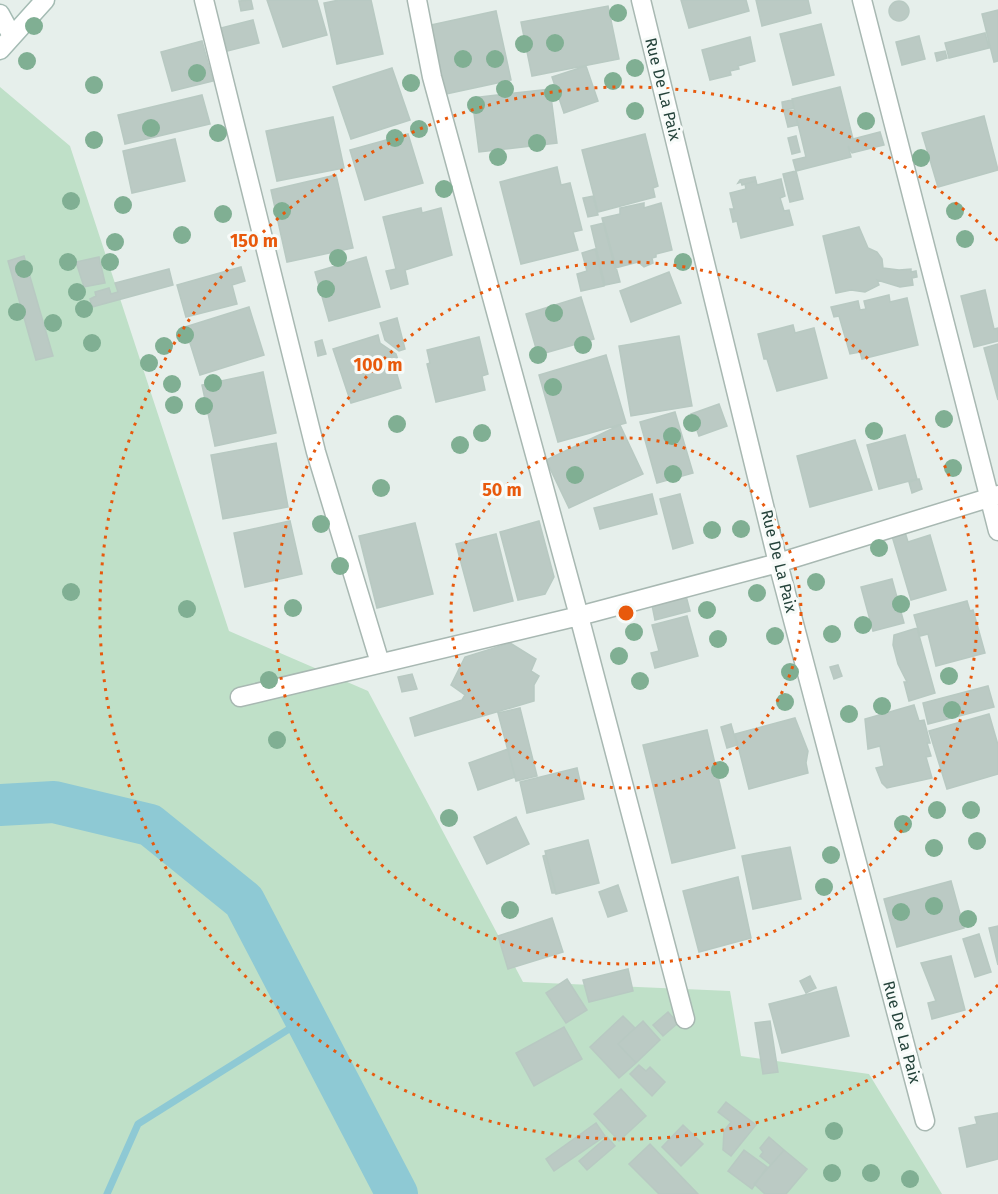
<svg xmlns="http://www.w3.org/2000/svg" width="998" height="1194" font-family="'Fira Sans',sans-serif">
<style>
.green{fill:#bfe0c8}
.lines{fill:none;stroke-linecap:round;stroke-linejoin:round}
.stream{stroke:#8ec9d4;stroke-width:7}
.river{stroke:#8ec9d4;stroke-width:42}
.building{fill:#bbcac4;stroke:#b8c9c2;stroke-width:1.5}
.street-casing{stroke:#a8b8b2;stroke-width:21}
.secondary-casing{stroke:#a4bbb3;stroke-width:21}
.street{stroke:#fff;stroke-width:18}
.secondary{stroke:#fff;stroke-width:18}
.tree{fill:#80af93}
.ring{fill:none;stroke:#e8590c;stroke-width:3;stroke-dasharray:3 6}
.labels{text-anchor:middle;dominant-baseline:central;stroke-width:6;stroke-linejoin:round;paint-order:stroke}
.street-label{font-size:16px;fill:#24423a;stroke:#f7fbf9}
.centre{fill:#e8590c;stroke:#f7fbf9;stroke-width:3}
.ring-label{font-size:18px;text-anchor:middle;font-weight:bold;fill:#e8590c;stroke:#f7fbf9;stroke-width:6;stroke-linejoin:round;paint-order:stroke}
</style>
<rect width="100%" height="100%" fill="#e6efeb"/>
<path class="green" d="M 0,87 L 70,146 L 229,631 L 368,691 L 523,982 L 730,991 L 741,1056 L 869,1074 L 942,1194 L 0,1194 Z"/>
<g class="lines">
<path class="stream" d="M 107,1194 L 138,1124 L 305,1019"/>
<path class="river" d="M 0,805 L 54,802 L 150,825 L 244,901 L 397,1194"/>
</g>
<path class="building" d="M 251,0 L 253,9 L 241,11 L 239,1 Z
M 267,0 L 317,0 L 327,35 L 283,47 Z
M 339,0 L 371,0 L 383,54 L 337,64 L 324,3 Z
M 681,0 L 746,0 L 749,11 L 689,28 Z
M 756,0 L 808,0 L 811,13 L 762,26 Z
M889 11a10 10 0 1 1 20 0a10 10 0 1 1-20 0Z
M 608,6 L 619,59 L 532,76 L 521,22 Z
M 998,10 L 998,61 L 994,62 L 982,14 Z
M 496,11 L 511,80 L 441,95 L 426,26 Z
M 253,20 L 259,43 L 223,52 L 217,29 Z
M 821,24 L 834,75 L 793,85 L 780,34 Z
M 985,33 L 989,48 L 949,58 L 945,43 Z
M 919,36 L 925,59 L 902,65 L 896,42 Z
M 750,37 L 755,61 L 738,66 L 739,69 L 730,71 L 731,75 L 710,80 L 702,50 Z
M 202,41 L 213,81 L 172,91 L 161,52 Z
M 945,51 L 947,58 L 937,61 L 935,53 Z
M 586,66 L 598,101 L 564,113 L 552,77 Z
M 392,68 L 410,120 L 351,139 L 333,87 Z
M 840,87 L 853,139 L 880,132 L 884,145 L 852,153 L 848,146 L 851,157 L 796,171 L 793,160 L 806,157 L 792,99 Z
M 550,89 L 557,143 L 479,152 L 472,98 Z
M 202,95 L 210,124 L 125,144 L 118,115 Z
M 792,100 L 794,108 L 783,110 L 782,102 Z
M 794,110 L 798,125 L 788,127 L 784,111 Z
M 984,116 L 998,170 L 938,187 L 922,133 Z
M 333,117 L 344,168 L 277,181 L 266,131 Z
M 408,134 L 423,183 L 365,200 L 350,150 Z
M 645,134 L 658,186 L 653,188 L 655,197 L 598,212 L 582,150 Z
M 796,136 L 800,152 L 792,154 L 788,138 Z
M 175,139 L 185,181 L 132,193 L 123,151 Z
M 557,167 L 561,185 L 570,183 L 582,230 L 573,232 L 578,250 L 521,264 L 500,182 Z
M 796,171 L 803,199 L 790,202 L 783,174 Z
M 336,175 L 353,248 L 287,262 L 271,190 Z
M 755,177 L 756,181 L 742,185 L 741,182 L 738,183 L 740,180 Z
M 781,179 L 785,196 L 780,198 L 784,211 L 789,210 L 793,225 L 741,238 L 737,221 L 733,222 L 730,209 L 734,209 L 730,193 L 746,189 L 745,184 L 756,181 L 757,185 Z
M 593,196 L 598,215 L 588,217 L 583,198 Z
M 644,203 L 644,208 L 661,203 L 672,250 L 656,254 L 656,257 L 652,258 L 653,263 L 644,267 L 638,262 L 615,268 L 602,218 L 620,214 L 620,208 Z
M 421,208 L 422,213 L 441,208 L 452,255 L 405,270 L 408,284 L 391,289 L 386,271 L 396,269 L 383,217 Z
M 604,223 L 620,282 L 605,285 L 591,226 Z
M 859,227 L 868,248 L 877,252 L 882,259 L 883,268 L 899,270 L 911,269 L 911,272 L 916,271 L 917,277 L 912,278 L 913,285 L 900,287 L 877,280 L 879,285 L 865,292 L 851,290 L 836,293 L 823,236 Z
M 595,249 L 604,286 L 581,291 L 577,274 L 587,271 L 582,253 Z
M 24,256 L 53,356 L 36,360 L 8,261 Z
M 99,257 L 105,283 L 84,287 L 76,262 Z
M 366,257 L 380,307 L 329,321 L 315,272 Z
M 241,267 L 245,281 L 232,285 L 237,304 L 186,317 L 177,285 Z
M 169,269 L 173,285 L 92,307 L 90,299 L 96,296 L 95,292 L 109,288 L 111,294 L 118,292 L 115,283 Z
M 669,272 L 681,303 L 631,322 L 620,291 Z
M 985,290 L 994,329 L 998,328 L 998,341 L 974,347 L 961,296 Z
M 889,295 L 890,302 L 907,298 L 918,345 L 862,359 L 860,352 L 850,354 L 839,316 L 834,317 L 831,307 L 858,301 L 860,310 L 866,309 L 864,301 Z
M 581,297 L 594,339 L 538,355 L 526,314 Z
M 249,307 L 264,355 L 200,375 L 185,327 Z
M 397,318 L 405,349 L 399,351 L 385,340 L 380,323 Z
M 793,325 L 795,333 L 814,328 L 827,378 L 777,391 L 767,359 L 764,359 L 758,334 Z
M 378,335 L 380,343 L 396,354 L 399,363 L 395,368 L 401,388 L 351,403 L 333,349 Z
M 679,336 L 692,406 L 631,416 L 619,346 Z
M 479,337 L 488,374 L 482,376 L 485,390 L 436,402 L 427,364 L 430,363 L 427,350 Z
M 322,340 L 326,354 L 318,356 L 315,342 Z
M 998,344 L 998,400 L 984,348 Z
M 606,355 L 626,423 L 558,442 L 539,375 Z
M 263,372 L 276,433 L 215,446 L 202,385 Z
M 719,404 L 727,426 L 699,436 L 691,414 Z
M 675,412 L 693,473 L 657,483 L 640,422 Z
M 620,425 L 643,474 L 569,508 L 546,460 Z
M 905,435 L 917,479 L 879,489 L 867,445 Z
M 855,440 L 872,490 L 810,507 L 797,456 Z
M 276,443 L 288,507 L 223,519 L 211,455 Z
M 919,479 L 922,489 L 912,493 L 909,482 Z
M 652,494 L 657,514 L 600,529 L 594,508 Z
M 680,494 L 693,543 L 673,549 L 660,499 Z
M 290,521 L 302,574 L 245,587 L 234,533 Z
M 539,521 L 554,577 L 545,594 L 518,600 L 500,532 Z
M 415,523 L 433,594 L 377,608 L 359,536 Z
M 905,532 L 908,542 L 930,535 L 946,590 L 911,600 L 892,536 Z
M 496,534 L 513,601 L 474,611 L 456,544 Z
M 892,579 L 904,623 L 873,631 L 861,587 Z
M 685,592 L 690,611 L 655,620 L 651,600 Z
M 967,601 L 970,611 L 973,610 L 985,653 L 936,666 L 928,634 L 920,636 L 914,615 Z
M 687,616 L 698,656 L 655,668 L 651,653 L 659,651 L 652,625 Z
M 917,628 L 935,693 L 909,701 L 904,682 L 907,682 L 898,664 L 893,645 L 894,635 Z
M 510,643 L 536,659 L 531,671 L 539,676 L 534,685 L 534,701 L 415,736 L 410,718 L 462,700 L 465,695 L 451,685 L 465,657 Z
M 838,665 L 842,676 L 834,679 L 830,667 Z
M 412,674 L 417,689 L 402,692 L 398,677 Z
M 988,686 L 994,707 L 928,724 L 923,703 Z
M 914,705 L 919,721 L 924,720 L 930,743 L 927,743 L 931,756 L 926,757 L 932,778 L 887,788 L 882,783 L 876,768 L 884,766 L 880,746 L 868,749 L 865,719 Z
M 520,708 L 537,776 L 516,781 L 498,713 Z
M 989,714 L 998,745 L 998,774 L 947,789 L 929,731 Z
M 795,718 L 808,751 L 806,763 L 808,773 L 749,789 L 735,734 Z
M 731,724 L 737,745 L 727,748 L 721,727 Z
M 707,730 L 735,848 L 672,863 L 643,745 Z
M 508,749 L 515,777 L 478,790 L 469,763 Z
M 577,768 L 584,799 L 527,813 L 520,782 Z
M 516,817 L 529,844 L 487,864 L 474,837 Z
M 588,840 L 599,883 L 556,894 L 545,851 Z
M 790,847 L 801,899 L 753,909 L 742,856 Z
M 546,855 L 556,893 L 552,893 L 543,856 Z
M 738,877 L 751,938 L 699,952 L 683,891 Z
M 951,881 L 964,928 L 897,947 L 884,899 Z
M 618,885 L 627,911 L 608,917 L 599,892 Z
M 552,918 L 563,952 L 508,969 L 498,936 Z
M 998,926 L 998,965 L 989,928 Z
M 979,934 L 991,972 L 975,977 L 963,939 Z
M 951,956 L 965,1010 L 932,1019 L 928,1003 L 936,1001 L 921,963 Z
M 628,969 L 633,991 L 589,1002 L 583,980 Z
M 810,976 L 816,988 L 806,993 L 800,981 Z
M 567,979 L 587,1010 L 566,1023 L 546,993 Z
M 836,987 L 849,1036 L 782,1053 L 769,1004 Z
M 668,1012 L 678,1023 L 663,1036 L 653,1025 Z
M 623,1016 L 635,1028 L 618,1044 L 636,1063 L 619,1078 L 590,1047 Z
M 643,1021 L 660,1040 L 636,1063 L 618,1044 Z
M 770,1021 L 778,1072 L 763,1074 L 755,1023 Z
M 564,1027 L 582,1059 L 534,1086 L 516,1053 Z
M 639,1065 L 646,1071 L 650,1067 L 665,1082 L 652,1096 L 630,1074 Z
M 621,1089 L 646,1116 L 619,1141 L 594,1114 Z
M 726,1102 L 756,1125 L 731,1156 L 723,1150 L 724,1131 L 731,1122 L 718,1112 Z
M 998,1113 L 998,1159 L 967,1167 L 959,1128 L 977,1124 L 975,1117 Z
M 596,1123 L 605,1136 L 554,1171 L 546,1159 Z
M 683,1125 L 703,1144 L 681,1166 L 662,1147 Z
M 607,1137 L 615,1146 L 587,1170 L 579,1161 Z
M 769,1137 L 784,1150 L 771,1165 L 760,1156 L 763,1152 L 760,1148 Z
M 650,1144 L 698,1194 L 659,1194 L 629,1164 Z
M 744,1150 L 767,1167 L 752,1189 L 728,1171 Z
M 784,1150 L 807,1169 L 786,1194 L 765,1194 L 754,1184 Z"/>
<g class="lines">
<defs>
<path id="street" d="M 204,0 L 316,452 L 380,663
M 417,0 L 432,77 L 579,616 L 685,1019
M 641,0 L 778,563 L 925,1121
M 862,0 L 998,531
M 240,697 L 579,616 L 778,563 L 998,495"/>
<path id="secondary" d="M 0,14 L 12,36
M 0,50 L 45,0"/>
</defs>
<use href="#street" class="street-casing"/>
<use href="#secondary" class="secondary-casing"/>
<use href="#street" class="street"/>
<use href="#secondary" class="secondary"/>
</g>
<g class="tree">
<circle cx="618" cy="13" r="9"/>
<circle cx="34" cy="26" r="9"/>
<circle cx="555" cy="43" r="9"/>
<circle cx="524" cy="44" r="9"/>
<circle cx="463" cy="59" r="9"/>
<circle cx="495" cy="59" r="9"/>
<circle cx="27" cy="61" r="9"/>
<circle cx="635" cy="68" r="9"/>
<circle cx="197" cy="73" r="9"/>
<circle cx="613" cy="81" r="9"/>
<circle cx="411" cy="83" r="9"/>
<circle cx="94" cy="85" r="9"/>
<circle cx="505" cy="89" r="9"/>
<circle cx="553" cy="93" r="9"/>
<circle cx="476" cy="105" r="9"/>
<circle cx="635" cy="111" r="9"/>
<circle cx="866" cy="121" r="9"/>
<circle cx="151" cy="128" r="9"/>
<circle cx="419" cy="129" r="9"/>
<circle cx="218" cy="133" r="9"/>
<circle cx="395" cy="138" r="9"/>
<circle cx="94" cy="140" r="9"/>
<circle cx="537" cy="143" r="9"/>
<circle cx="498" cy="157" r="9"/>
<circle cx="921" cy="158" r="9"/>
<circle cx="444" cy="189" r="9"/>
<circle cx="71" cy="201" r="9"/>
<circle cx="123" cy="205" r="9"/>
<circle cx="282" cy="211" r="9"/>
<circle cx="955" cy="211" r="9"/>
<circle cx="223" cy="214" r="9"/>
<circle cx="182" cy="235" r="9"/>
<circle cx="965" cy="239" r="9"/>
<circle cx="115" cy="242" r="9"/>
<circle cx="338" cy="258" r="9"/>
<circle cx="68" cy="262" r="9"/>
<circle cx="110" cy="262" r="9"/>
<circle cx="683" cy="262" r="9"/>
<circle cx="24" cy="269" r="9"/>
<circle cx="326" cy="289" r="9"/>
<circle cx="77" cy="292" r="9"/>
<circle cx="84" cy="309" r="9"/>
<circle cx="17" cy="312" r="9"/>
<circle cx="554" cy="313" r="9"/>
<circle cx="53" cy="323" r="9"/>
<circle cx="185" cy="335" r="9"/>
<circle cx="92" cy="343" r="9"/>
<circle cx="583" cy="345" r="9"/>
<circle cx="164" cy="346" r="9"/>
<circle cx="538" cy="355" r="9"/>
<circle cx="149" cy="363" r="9"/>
<circle cx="213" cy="383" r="9"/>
<circle cx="172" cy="384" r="9"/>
<circle cx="553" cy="387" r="9"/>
<circle cx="174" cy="405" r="9"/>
<circle cx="204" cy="406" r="9"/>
<circle cx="944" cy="419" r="9"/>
<circle cx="692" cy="423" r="9"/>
<circle cx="397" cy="424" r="9"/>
<circle cx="874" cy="431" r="9"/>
<circle cx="482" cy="433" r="9"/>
<circle cx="672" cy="436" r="9"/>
<circle cx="460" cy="445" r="9"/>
<circle cx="953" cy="468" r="9"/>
<circle cx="673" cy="474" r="9"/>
<circle cx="575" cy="475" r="9"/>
<circle cx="381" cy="488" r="9"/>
<circle cx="321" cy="524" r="9"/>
<circle cx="741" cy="529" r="9"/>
<circle cx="712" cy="530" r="9"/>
<circle cx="879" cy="548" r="9"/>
<circle cx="340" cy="566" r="9"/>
<circle cx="816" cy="582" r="9"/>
<circle cx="71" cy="592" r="9"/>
<circle cx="757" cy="593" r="9"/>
<circle cx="901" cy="604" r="9"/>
<circle cx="293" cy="608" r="9"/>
<circle cx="187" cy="609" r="9"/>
<circle cx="707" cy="610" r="9"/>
<circle cx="863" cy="625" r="9"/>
<circle cx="634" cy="632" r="9"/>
<circle cx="832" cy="634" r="9"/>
<circle cx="775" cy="636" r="9"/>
<circle cx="718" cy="639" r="9"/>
<circle cx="619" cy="656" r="9"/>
<circle cx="790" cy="672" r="9"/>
<circle cx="949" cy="676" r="9"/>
<circle cx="269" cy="680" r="9"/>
<circle cx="640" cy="681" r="9"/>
<circle cx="785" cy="702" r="9"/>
<circle cx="882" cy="706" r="9"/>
<circle cx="952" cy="710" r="9"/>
<circle cx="849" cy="714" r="9"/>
<circle cx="277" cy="740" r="9"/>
<circle cx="720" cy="770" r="9"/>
<circle cx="937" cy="810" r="9"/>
<circle cx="971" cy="810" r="9"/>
<circle cx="449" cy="818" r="9"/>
<circle cx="903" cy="824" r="9"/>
<circle cx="977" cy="841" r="9"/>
<circle cx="934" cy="848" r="9"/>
<circle cx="831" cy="855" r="9"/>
<circle cx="824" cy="887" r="9"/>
<circle cx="934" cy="906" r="9"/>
<circle cx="510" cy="910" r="9"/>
<circle cx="901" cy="912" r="9"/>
<circle cx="968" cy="919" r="9"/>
<circle cx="834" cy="1131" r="9"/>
<circle cx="832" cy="1173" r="9"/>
<circle cx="871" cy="1173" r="9"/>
<circle cx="910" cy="1179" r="9"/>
</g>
<g class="ring">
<circle cx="626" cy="613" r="175"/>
<circle cx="626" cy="613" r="351"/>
<path d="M998 985A526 526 0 1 1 998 241"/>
</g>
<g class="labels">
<g class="street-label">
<text transform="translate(663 89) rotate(76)">Rue De La Paix</text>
<text transform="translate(779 561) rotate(76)">Rue De La Paix</text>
<text transform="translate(902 1032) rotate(75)">Rue De La Paix</text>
</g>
</g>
<circle cx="626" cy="613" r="9" class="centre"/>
<g class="ring-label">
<text x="254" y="247">150 m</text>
<text x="378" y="371">100 m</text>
<text x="502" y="496">50 m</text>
</g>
</svg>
